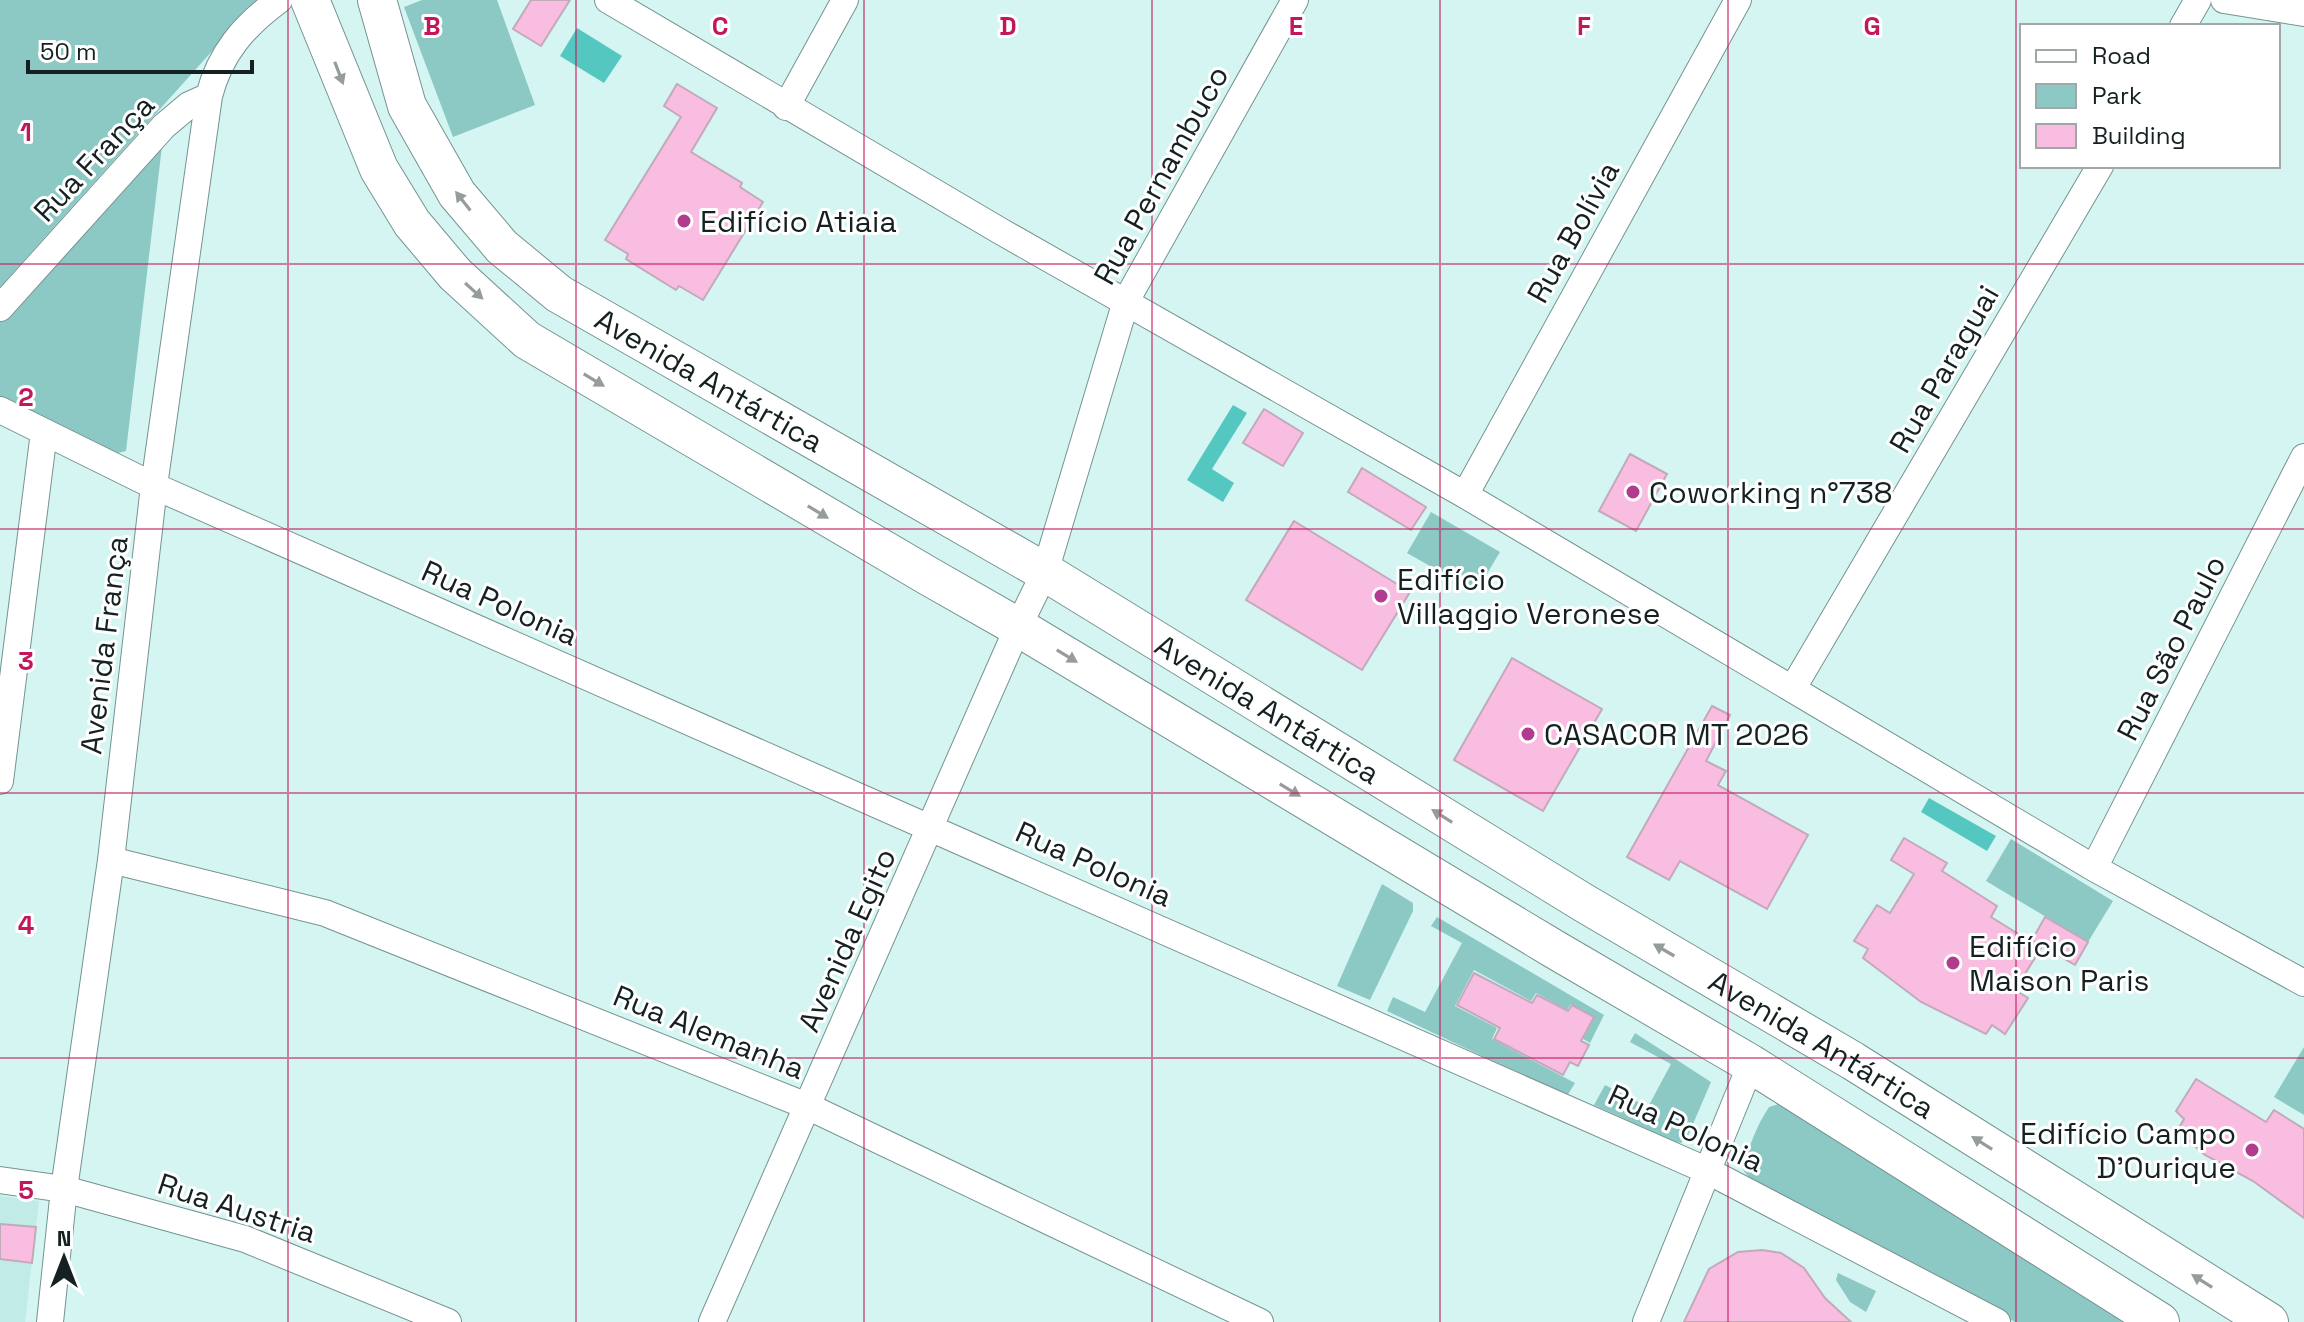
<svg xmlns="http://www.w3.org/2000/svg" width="2304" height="1322" font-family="'Space Grotesk',sans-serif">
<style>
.built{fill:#c0ebe7}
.green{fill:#8cc8c4}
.water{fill:#55c7c1}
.building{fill:#f9bde2;stroke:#c2aab9;stroke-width:2}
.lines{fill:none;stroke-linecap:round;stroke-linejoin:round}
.minor-casing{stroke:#759391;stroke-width:28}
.secondary-casing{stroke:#759391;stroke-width:40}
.minor{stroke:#fff;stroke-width:26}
.secondary{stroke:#fff;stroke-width:38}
.oneway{fill:#969b9b}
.grid{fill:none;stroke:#c2185b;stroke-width:2;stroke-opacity:0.55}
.poi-dot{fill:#b23a8f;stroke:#fff;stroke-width:3}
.labels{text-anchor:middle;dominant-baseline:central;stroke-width:6;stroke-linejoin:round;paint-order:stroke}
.street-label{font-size:30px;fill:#152121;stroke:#fff}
.poi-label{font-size:30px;fill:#152121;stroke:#fff;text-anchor:start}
.grid-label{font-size:26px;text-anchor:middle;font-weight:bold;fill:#c2185b;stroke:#fff;stroke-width:6;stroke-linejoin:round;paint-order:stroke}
</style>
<rect width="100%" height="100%" fill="#d4f5f2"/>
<path class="built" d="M 0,1196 L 39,1201 L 25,1322 L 0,1322 Z"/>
<path class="green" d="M 0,0 L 258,0 L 0,287 Z
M 422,0 L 497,0 L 535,105 L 453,137 L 404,7 Z
M 162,146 L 126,451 L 110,455 L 0,403 L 0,319 Z
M 1431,512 L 1500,552 L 1476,592 L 1407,553 Z
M 2011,839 L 2113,901 L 2088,942 L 1986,881 Z
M 1382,884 L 1413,903 L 1413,911 L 1370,1000 L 1337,986 Z
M 1437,917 L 1604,1015 L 1590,1043 L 1583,1039 L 1594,1017 L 1571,1004 L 1567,1010 L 1536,993 L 1531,1001 L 1474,970 L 1455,1006 L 1497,1028 L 1492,1039 L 1575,1083 L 1567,1096 L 1387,1011 L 1393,997 L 1425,1012 L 1462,943 L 1431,926 Z
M 1635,1033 L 1711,1082 L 1687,1138 L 1681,1143 L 1675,1142 L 1594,1105 L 1605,1085 L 1648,1107 L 1671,1064 L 1630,1042 Z
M 2304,1047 L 2304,1115 L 2274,1097 Z
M 1779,1104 L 1790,1107 L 2145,1322 L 2015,1322 L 1752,1181 L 1743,1170 C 1748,1148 1757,1125 1769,1107 Z
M 1838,1273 L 1876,1291 L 1866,1312 L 1850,1302 L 1836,1280 Z"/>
<path class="water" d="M 577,28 L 622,56 L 604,83 L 560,56 Z
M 1233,405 L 1247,413 L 1212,469 L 1234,483 L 1223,502 L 1187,480 Z
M 1929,798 L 1996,836 L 1987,851 L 1921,812 Z"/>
<path class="building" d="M 531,0 L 570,0 L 541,46 L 513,29 Z
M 677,84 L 717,108 L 691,152 L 742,183 L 740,187 L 763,202 L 703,300 L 679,286 L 676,290 L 626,259 L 628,254 L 605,240 L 681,117 L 664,106 Z
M 1264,409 L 1303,433 L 1283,466 L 1243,443 Z
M 1630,454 L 1667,474 L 1636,531 L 1599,511 Z
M 1362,468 L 1426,507 L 1411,530 L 1348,492 Z
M 1294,521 L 1410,592 L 1362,670 L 1246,600 Z
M 1512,658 L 1602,709 L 1543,811 L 1454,760 Z
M 1712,706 L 1730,715 L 1706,761 L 1726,771 L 1718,785 L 1808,835 L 1767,909 L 1680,861 L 1669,880 L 1627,857 Z
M 1904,838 L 1947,863 L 1942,871 L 1997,906 L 1991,917 L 2041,948 L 2015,990 L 2028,998 L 2005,1034 L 1992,1025 L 1986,1034 L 1921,1002 L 1863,958 L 1868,949 L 1854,941 L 1877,905 L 1890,913 L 1914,874 L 1891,860 Z
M 2045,917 L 2088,942 L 2075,965 L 2032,940 Z
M 1474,973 L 1532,1003 L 1537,995 L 1568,1011 L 1572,1005 L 1594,1017 L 1581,1041 L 1589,1045 L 1578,1066 L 1570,1062 L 1563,1075 L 1494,1039 L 1500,1028 L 1457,1005 Z
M 2196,1079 L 2266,1122 L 2274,1110 L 2304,1129 L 2304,1218 L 2253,1181 L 2205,1155 L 2188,1140 L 2179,1128 L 2184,1119 L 2176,1111 Z
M 0,1224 L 36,1227 L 32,1263 L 0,1259 Z
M 1762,1250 L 1781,1253 L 1804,1268 L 1825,1298 L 1851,1322 L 1684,1322 L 1709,1269 L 1738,1252 Z"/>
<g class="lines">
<defs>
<path id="minor" d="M 608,0 L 1002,232 L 1465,495 L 2094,868 L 2304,983
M 2224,0 L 2304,13
M 2183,26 L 2198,0
M 786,107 L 845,0
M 0,308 L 164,126 L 189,105 L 209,96
M 0,410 L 154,486 L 1708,1171 L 1997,1322
M 1465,495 L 1738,0
M 1793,688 L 2100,166
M 0,781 L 44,432
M 111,860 L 325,913 L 807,1106 L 1260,1322
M 2094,868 L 2304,457
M 0,1180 L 64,1189 L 245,1239 L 448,1322
M 50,1322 L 64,1189 L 111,860 L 154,486 L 209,96 C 220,53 244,26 279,0
M 712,1322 L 1018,627 L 1045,572 L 1126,301 L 1295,0
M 1646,1322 L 1751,1064"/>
<g id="secondary">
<path d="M 310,0 L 379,169 L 412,223 L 455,274 L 527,340 L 930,577 L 1018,627 L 1554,949 L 1751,1064 L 2160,1322"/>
<path id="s1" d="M 377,0 L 407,106 L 457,194 L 502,247 L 559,294 L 1045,572 L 1584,903 L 1853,1061 L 2269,1322"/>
</g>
</defs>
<use href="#minor" class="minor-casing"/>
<use href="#secondary" class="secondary-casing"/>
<use href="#minor" class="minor"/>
<use href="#secondary" class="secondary"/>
</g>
<defs><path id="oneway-solid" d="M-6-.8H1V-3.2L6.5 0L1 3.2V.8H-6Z" transform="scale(2)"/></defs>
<g class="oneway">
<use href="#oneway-solid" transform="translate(339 73) rotate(69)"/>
<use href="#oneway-solid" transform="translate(463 201) rotate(-128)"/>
<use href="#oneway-solid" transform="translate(474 291) rotate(42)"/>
<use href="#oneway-solid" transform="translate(594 380) rotate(31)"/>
<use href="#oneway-solid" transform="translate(818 512) rotate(31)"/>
<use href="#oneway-solid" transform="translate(1067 656) rotate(31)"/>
<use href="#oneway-solid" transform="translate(1290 790) rotate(31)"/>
<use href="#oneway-solid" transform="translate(1442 816) rotate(-148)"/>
<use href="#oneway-solid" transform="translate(1664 950) rotate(-150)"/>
<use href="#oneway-solid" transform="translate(1982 1143) rotate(-148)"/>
<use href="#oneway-solid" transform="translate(2202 1281) rotate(-148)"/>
</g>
<path class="grid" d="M 288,0 L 288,1322M 576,0 L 576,1322M 864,0 L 864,1322M 1152,0 L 1152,1322M 1440,0 L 1440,1322M 1728,0 L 1728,1322M 2016,0 L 2016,1322M 0,264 L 2304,264M 0,529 L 2304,529M 0,793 L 2304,793M 0,1058 L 2304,1058"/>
<g class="poi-dot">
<circle cx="684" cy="221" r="8"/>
<circle cx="1633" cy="492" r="8"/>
<circle cx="1381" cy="596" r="8"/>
<circle cx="1528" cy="734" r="8"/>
<circle cx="1953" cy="963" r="8"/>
<circle cx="2252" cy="1150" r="8"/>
</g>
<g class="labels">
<g class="street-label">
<text transform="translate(94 158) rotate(-47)">Rua França</text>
<text transform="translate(1161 175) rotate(-61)">Rua Pernambuco</text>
<text transform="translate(1573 232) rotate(-61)">Rua Bolívia</text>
<text transform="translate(1944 369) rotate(-60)">Rua Paraguai</text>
<text stroke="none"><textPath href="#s1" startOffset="528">Avenida Antártica</textPath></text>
<text transform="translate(500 603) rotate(24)">Rua Polonia</text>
<text transform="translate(104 645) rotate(-83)">Avenida França</text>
<text transform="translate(2171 648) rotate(-63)">Rua São Paulo</text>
<text stroke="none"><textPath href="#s1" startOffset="1176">Avenida Antártica</textPath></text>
<text transform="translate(1094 864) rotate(24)">Rua Polonia</text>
<text transform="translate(847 940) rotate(-66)">Avenida Egito</text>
<text transform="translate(709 1032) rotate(22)">Rua Alemanha</text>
<text stroke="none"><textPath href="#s1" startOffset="1824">Avenida Antártica</textPath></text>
<text transform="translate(1686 1128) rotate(25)">Rua Polonia</text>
<text transform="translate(237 1208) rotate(18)">Rua Austria</text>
</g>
<g class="poi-label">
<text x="700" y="221">Edifício Atiaia</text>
<text x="1649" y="492">Coworking n°738</text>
<text x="1397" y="579">Edifício<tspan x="1397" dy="34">Villaggio Veronese</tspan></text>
<text x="1544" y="734">CASACOR MT 2026</text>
<text x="1969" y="946">Edifício<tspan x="1969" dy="34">Maison Paris</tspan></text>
<text x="2236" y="1133" text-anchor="end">Edifício Campo<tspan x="2236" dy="34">D'Ourique</tspan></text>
</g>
</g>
<g class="grid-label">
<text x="432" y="35">B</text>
<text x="720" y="35">C</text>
<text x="1008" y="35">D</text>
<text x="1296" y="35">E</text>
<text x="1584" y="35">F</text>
<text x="1872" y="35">G</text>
<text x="26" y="141">1</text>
<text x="26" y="406">2</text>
<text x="26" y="670">3</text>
<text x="26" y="934">4</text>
<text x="26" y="1199">5</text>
</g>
<rect x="2020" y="24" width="260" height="144" fill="#ffffff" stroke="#a1a6a6" stroke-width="2"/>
<rect x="2036" y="50" width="40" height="12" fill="#ffffff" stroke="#a1a6a6" stroke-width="2"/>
<text x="2092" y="64" font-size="24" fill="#152121">Road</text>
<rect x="2036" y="84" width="40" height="24" fill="#8cc8c4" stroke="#a1a6a6" stroke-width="2"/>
<text x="2092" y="104" font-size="24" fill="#152121">Park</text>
<rect x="2036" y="124" width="40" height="24" fill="#f9bde2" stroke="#a1a6a6" stroke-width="2"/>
<text x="2092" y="144" font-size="24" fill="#152121">Building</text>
<g transform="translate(64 1258)" stroke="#ffffff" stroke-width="6" paint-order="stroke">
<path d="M0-6L14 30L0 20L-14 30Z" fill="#152121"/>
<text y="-12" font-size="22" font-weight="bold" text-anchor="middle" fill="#152121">N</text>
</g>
<path d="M28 60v12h224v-12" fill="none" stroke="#152121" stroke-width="4"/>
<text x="40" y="60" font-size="24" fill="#152121" stroke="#ffffff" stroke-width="6" paint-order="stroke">50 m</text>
</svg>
